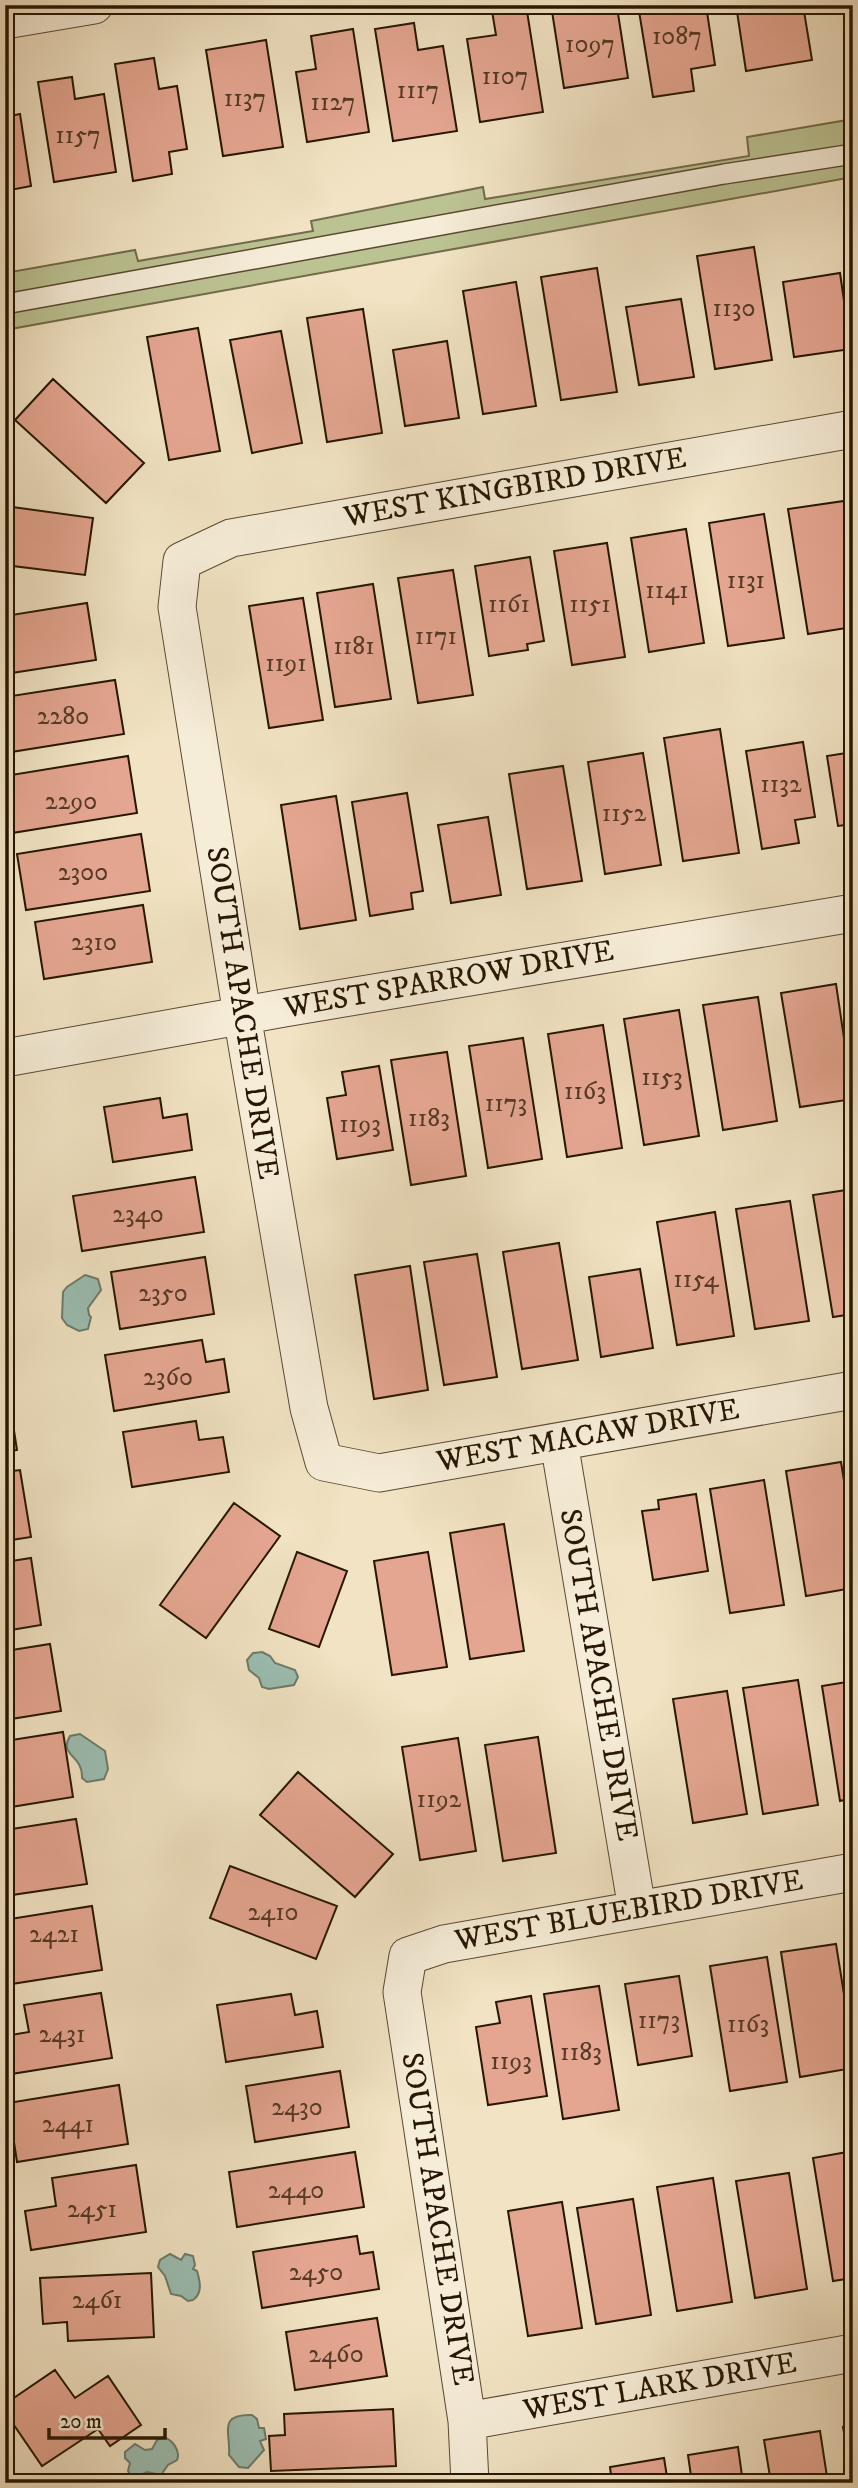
<svg xmlns="http://www.w3.org/2000/svg" width="858" height="2488" font-family="'IM FELL DW Pica',serif">
<style>
.green{fill:#bcc393;stroke:#726c4a;stroke-width:2}
.water{fill:#9bbeb2;stroke:#6d7b6b;stroke-width:2}
.building{fill:#e5a691;stroke:#271601;stroke-width:2}
.lines{fill:none;stroke-linecap:round;stroke-linejoin:round}
.lane-casing{stroke:#5a4932;stroke-width:22}
.street-casing{stroke:#5a4932;stroke-width:39}
.lane{stroke:#f6edd8;stroke-width:19}
.street{stroke:#f6edd8;stroke-width:37}
.labels{text-anchor:middle;dominant-baseline:central;stroke-width:5;stroke-linejoin:round;paint-order:stroke}
.number-label{font-size:26px;fill:#563a25}
.street-label{font-size:30px;fill:#271601;stroke:#f6edd8}
</style>
<rect width="100%" height="100%" fill="#f1e3c3"/>
<filter id="stains"><feTurbulence type="fractalNoise" baseFrequency=".00286" numOctaves="4"/><feColorMatrix values="0 0 0 0 .2 0 0 0 0 .09 0 0 0 0 .02 0 0 0 .5 -.17"/></filter>
<radialGradient id="worn" r=".72"><stop offset=".6" stop-color="#630" stop-opacity="0"/><stop offset="1" stop-color="#630" stop-opacity=".3"/></radialGradient>
<path class="green" d="M 853,119 L 853,177 L 5,330 L 5,273 L 135,250 L 138,261 L 313,231 L 311,221 L 483,187 L 485,199 L 749,156 L 747,137 Z"/>
<path class="water" d="M 85,1275 L 98,1279 L 101,1290 L 88,1308 L 89,1315 L 91,1317 L 88,1329 L 79,1331 L 67,1325 L 62,1318 L 63,1292 L 67,1287 Z
M 262,1652 L 270,1656 L 275,1663 L 295,1670 L 298,1677 L 294,1685 L 269,1689 L 262,1687 L 259,1678 L 249,1670 L 247,1660 L 253,1653 Z
M 80,1734 L 105,1751 L 108,1769 L 104,1779 L 87,1782 L 82,1778 C 83,1754 58,1756 70,1736 Z
M 170,2254 L 181,2260 L 185,2254 L 193,2256 L 195,2265 L 193,2269 L 197,2271 C 200,2281 203,2293 193,2300 L 188,2301 L 181,2296 L 171,2294 L 165,2276 L 158,2267 L 160,2260 Z
M 252,2415 L 257,2419 L 259,2428 L 264,2428 L 266,2439 L 260,2441 L 264,2450 L 248,2468 L 239,2467 L 229,2455 C 231,2433 217,2414 252,2415 Z
M 163,2437 C 172,2439 181,2451 177,2460 L 168,2465 L 161,2475 L 147,2472 L 136,2477 L 130,2475 L 128,2471 L 130,2463 L 125,2458 L 125,2452 L 135,2444 L 145,2450 L 152,2449 L 157,2440 Z"/>
<path class="building" d="M 491,5 L 526,5 L 543,112 L 480,122 L 467,39 L 496,35 Z
M 551,5 L 592,5 L 593,11 L 617,7 L 628,78 L 564,88 Z
M 638,5 L 706,5 L 715,65 L 691,69 L 694,91 L 653,97 Z
M 736,5 L 803,5 L 812,60 L 746,71 Z
M 414,23 L 418,50 L 443,46 L 457,131 L 393,141 L 375,29 Z
M 353,29 L 369,132 L 307,142 L 296,72 L 316,69 L 311,36 Z
M 266,40 L 283,147 L 223,156 L 206,50 Z
M 154,58 L 159,89 L 177,86 L 187,149 L 169,152 L 172,174 L 133,181 L 115,64 Z
M 72,77 L 75,99 L 104,94 L 116,172 L 54,182 L 38,82 Z
M 20,114 L 31,186 L 5,191 L 5,117 Z
M 754,247 L 772,360 L 715,369 L 697,256 Z
M 597,268 L 617,392 L 561,400 L 541,277 Z
M 840,273 L 851,349 L 794,357 L 783,282 Z
M 516,282 L 536,406 L 483,414 L 463,291 Z
M 681,299 L 694,377 L 639,385 L 626,307 Z
M 363,309 L 382,433 L 327,442 L 307,318 Z
M 198,328 L 220,451 L 169,460 L 147,337 Z
M 281,331 L 302,443 L 252,453 L 230,340 Z
M 447,341 L 459,418 L 405,426 L 393,350 Z
M 53,379 L 144,463 L 106,503 L 15,420 Z
M 844,501 L 853,557 L 853,627 L 808,634 L 788,509 Z
M 5,506 L 93,518 L 85,575 L 5,565 Z
M 764,514 L 784,638 L 728,646 L 709,523 Z
M 686,529 L 704,643 L 649,652 L 631,538 Z
M 607,543 L 625,657 L 572,665 L 554,551 Z
M 530,557 L 544,641 L 527,644 L 528,650 L 489,656 L 475,566 Z
M 453,570 L 473,695 L 418,703 L 398,578 Z
M 373,584 L 391,699 L 335,707 L 317,593 Z
M 303,598 L 323,720 L 269,728 L 249,606 Z
M 87,603 L 96,660 L 5,674 L 5,616 Z
M 115,680 L 124,734 L 5,753 L 5,697 Z
M 720,729 L 739,853 L 683,861 L 664,738 Z
M 803,742 L 815,817 L 795,820 L 799,843 L 762,849 L 746,751 Z
M 853,752 L 853,824 L 838,826 L 827,756 Z
M 643,753 L 661,865 L 605,874 L 588,762 Z
M 128,756 L 137,813 L 12,833 L 5,776 Z
M 563,766 L 582,881 L 527,889 L 509,774 Z
M 407,793 L 423,891 L 411,893 L 413,909 L 370,916 L 352,802 Z
M 336,796 L 356,920 L 300,929 L 281,805 Z
M 488,817 L 501,895 L 451,903 L 438,825 Z
M 141,834 L 150,891 L 26,910 L 17,854 Z
M 143,905 L 152,962 L 44,979 L 35,922 Z
M 836,984 L 853,1099 L 800,1107 L 781,993 Z
M 758,997 L 777,1121 L 723,1130 L 703,1005 Z
M 679,1010 L 699,1136 L 644,1145 L 624,1019 Z
M 603,1025 L 622,1148 L 567,1157 L 548,1034 Z
M 523,1038 L 542,1159 L 488,1168 L 469,1046 Z
M 447,1052 L 466,1176 L 411,1185 L 391,1060 Z
M 379,1066 L 393,1150 L 337,1159 L 327,1098 L 346,1095 L 342,1072 Z
M 160,1098 L 163,1118 L 187,1114 L 192,1150 L 113,1162 L 104,1107 Z
M 195,1177 L 204,1232 L 82,1251 L 73,1196 Z
M 853,1189 L 853,1314 L 833,1317 L 813,1195 Z
M 790,1201 L 809,1321 L 755,1329 L 736,1209 Z
M 715,1212 L 734,1336 L 677,1345 L 657,1222 Z
M 559,1243 L 578,1360 L 522,1369 L 503,1252 Z
M 477,1254 L 497,1377 L 444,1385 L 424,1262 Z
M 205,1257 L 214,1314 L 120,1329 L 111,1272 Z
M 410,1266 L 428,1390 L 374,1399 L 355,1275 Z
M 640,1269 L 653,1348 L 601,1357 L 589,1277 Z
M 202,1340 L 206,1362 L 224,1359 L 229,1392 L 114,1411 L 105,1355 Z
M 7,1385 L 17,1450 L 5,1452 L 5,1386 Z
M 196,1421 L 199,1440 L 223,1437 L 229,1472 L 132,1487 L 123,1432 Z
M 841,1462 L 853,1536 L 853,1588 L 806,1596 L 786,1471 Z
M 20,1470 L 31,1537 L 5,1541 L 5,1472 Z
M 764,1480 L 784,1605 L 730,1613 L 710,1489 Z
M 696,1494 L 708,1571 L 653,1580 L 642,1511 L 659,1509 L 658,1500 Z
M 234,1503 L 280,1536 L 206,1638 L 160,1605 Z
M 504,1524 L 524,1651 L 470,1659 L 450,1533 Z
M 297,1552 L 347,1571 L 319,1647 L 269,1629 Z
M 428,1552 L 447,1667 L 392,1675 L 374,1561 Z
M 31,1558 L 41,1625 L 5,1631 L 5,1562 Z
M 50,1644 L 61,1711 L 5,1720 L 5,1651 Z
M 798,1680 L 818,1805 L 763,1814 L 743,1688 Z
M 853,1681 L 853,1798 L 840,1801 L 822,1686 Z
M 727,1691 L 747,1814 L 693,1823 L 673,1699 Z
M 63,1732 L 73,1797 L 5,1808 L 5,1741 Z
M 538,1737 L 556,1853 L 503,1861 L 485,1745 Z
M 458,1738 L 476,1851 L 420,1860 L 402,1747 Z
M 298,1772 L 393,1854 L 355,1897 L 260,1815 Z
M 76,1819 L 87,1884 L 5,1896 L 5,1830 Z
M 230,1866 L 337,1906 L 316,1959 L 210,1918 Z
M 92,1906 L 102,1970 L 5,1985 L 5,1950 L 14,1949 L 10,1919 Z
M 836,1944 L 853,2051 L 853,2068 L 800,2077 L 781,1952 Z
M 767,1957 L 787,2082 L 730,2091 L 710,1966 Z
M 679,1976 L 692,2056 L 638,2065 L 625,1984 Z
M 599,1986 L 619,2110 L 563,2119 L 544,1994 Z
M 101,1993 L 112,2058 L 5,2075 L 5,2036 L 29,2032 L 24,2005 Z
M 291,1994 L 295,2015 L 317,2011 L 323,2047 L 226,2062 L 217,2005 Z
M 531,1996 L 547,2096 L 488,2105 L 476,2027 L 500,2023 L 496,2002 Z
M 340,2071 L 349,2127 L 255,2142 L 246,2086 Z
M 119,2085 L 128,2144 L 17,2162 L 8,2103 Z
M 853,2151 L 853,2278 L 833,2281 L 813,2158 Z
M 355,2152 L 364,2207 L 237,2227 L 229,2172 Z
M 136,2165 L 146,2232 L 31,2250 L 25,2211 L 56,2206 L 52,2178 Z
M 789,2173 L 807,2289 L 755,2298 L 736,2181 Z
M 713,2178 L 732,2302 L 677,2311 L 657,2187 Z
M 633,2199 L 651,2315 L 596,2324 L 577,2208 Z
M 562,2202 L 582,2328 L 528,2336 L 508,2211 Z
M 357,2236 L 360,2254 L 373,2252 L 379,2289 L 262,2308 L 253,2252 Z
M 151,2273 L 154,2337 L 68,2341 L 67,2322 L 43,2324 L 40,2278 Z
M 377,2318 L 387,2376 L 295,2390 L 286,2332 Z
M 55,2370 L 75,2398 L 108,2376 L 141,2425 L 110,2446 L 98,2429 L 42,2466 L 5,2412 L 5,2404 Z
M 393,2409 L 396,2466 L 271,2471 L 269,2436 L 285,2435 L 284,2414 Z
M 853,2426 L 853,2483 L 852,2483 L 843,2427 Z
M 820,2431 L 828,2483 L 771,2483 L 764,2440 Z
M 738,2447 L 743,2483 L 692,2483 L 688,2455 Z
M 664,2458 L 668,2483 L 612,2483 L 610,2467 Z
M 596,2474 L 598,2483 L 541,2483 L 540,2482 Z"/>
<g class="lines">
<defs>
<path id="lane" d="M 5,304 L 724,174 L 853,154"/>
<path id="street" d="M 5,20 L 94,5
M 853,429 L 231,538 L 182,561 L 177,607 L 242,1015 L 309,1408 L 324,1462 L 379,1473 L 853,1390
M 5,1058 L 284,1008 L 853,913
M 559,1442 L 637,1909
M 467,2421 L 853,2353
M 470,2483 L 467,2421 L 402,1992 L 408,1956 L 444,1944 L 853,1872"/>
</defs>
<use href="#lane" class="lane-casing"/>
<use href="#street" class="street-casing"/>
<use href="#lane" class="lane"/>
<use href="#street" class="street"/>
</g>
<g class="labels">
<g class="number-label">
<text x="677" y="36">1087</text>
<text x="590" y="44">1097</text>
<text x="505" y="76">1107</text>
<text x="418" y="90">1117</text>
<text x="245" y="98">1137</text>
<text x="333" y="102">1127</text>
<text x="78" y="135">1157</text>
<text x="734" y="308">1130</text>
<text x="746" y="580">1131</text>
<text x="667" y="590">1141</text>
<text x="509" y="604">1161</text>
<text x="590" y="604">1151</text>
<text x="436" y="636">1171</text>
<text x="354" y="646">1181</text>
<text x="286" y="663">1191</text>
<text x="63" y="716">2280</text>
<text x="781" y="784">1132</text>
<text x="71" y="801">2290</text>
<text x="624" y="813">1152</text>
<text x="83" y="872">2300</text>
<text x="94" y="942">2310</text>
<text x="662" y="1077">1153</text>
<text x="585" y="1091">1163</text>
<text x="506" y="1103">1173</text>
<text x="429" y="1118">1183</text>
<text x="360" y="1124">1193</text>
<text x="138" y="1214">2340</text>
<text x="696" y="1279">1154</text>
<text x="163" y="1293">2350</text>
<text x="168" y="1377">2360</text>
<text x="439" y="1799">1192</text>
<text x="273" y="1912">2410</text>
<text x="54" y="1934">2421</text>
<text x="659" y="2020">1173</text>
<text x="748" y="2024">1163</text>
<text x="62" y="2034">2431</text>
<text x="581" y="2052">1183</text>
<text x="511" y="2061">1193</text>
<text x="297" y="2107">2430</text>
<text x="68" y="2124">2441</text>
<text x="296" y="2190">2440</text>
<text x="92" y="2209">2451</text>
<text x="316" y="2272">2450</text>
<text x="97" y="2300">2461</text>
<text x="336" y="2354">2460</text>
</g>
<g class="street-label">
<text transform="translate(515 488) rotate(-10)">WEST KINGBIRD DRIVE</text>
<text transform="translate(449 980) rotate(-10)">WEST SPARROW DRIVE</text>
<text transform="translate(242 1013) rotate(81)">SOUTH APACHE DRIVE</text>
<text transform="translate(588 1436) rotate(-10)">WEST MACAW DRIVE</text>
<text transform="translate(598 1675) rotate(80)">SOUTH APACHE DRIVE</text>
<text transform="translate(629 1911) rotate(-10)">WEST BLUEBIRD DRIVE</text>
<text transform="translate(437 2219) rotate(81)">SOUTH APACHE DRIVE</text>
<text transform="translate(660 2387) rotate(-10)">WEST LARK DRIVE</text>
</g>
</g>
<rect width="858" height="2488" fill="none" stroke="#f1e3c3" stroke-width="28"/>
<rect x="7" y="7" width="844" height="2474" fill="none" stroke="#271601" stroke-width="3.5"/>
<rect x="14" y="14" width="830" height="2460" fill="none" stroke="#271601" stroke-width="2"/>
<path d="M49 2428v10h116v-10" fill="none" stroke="#271601" stroke-width="3.5"/>
<text x="60" y="2428" font-size="21" fill="#271601" stroke="#f6edd8" stroke-width="5" paint-order="stroke">20 m</text>
<rect width="100%" height="100%" filter="url(#stains)"/>
<rect width="100%" height="100%" fill="url(#worn)"/>
</svg>
